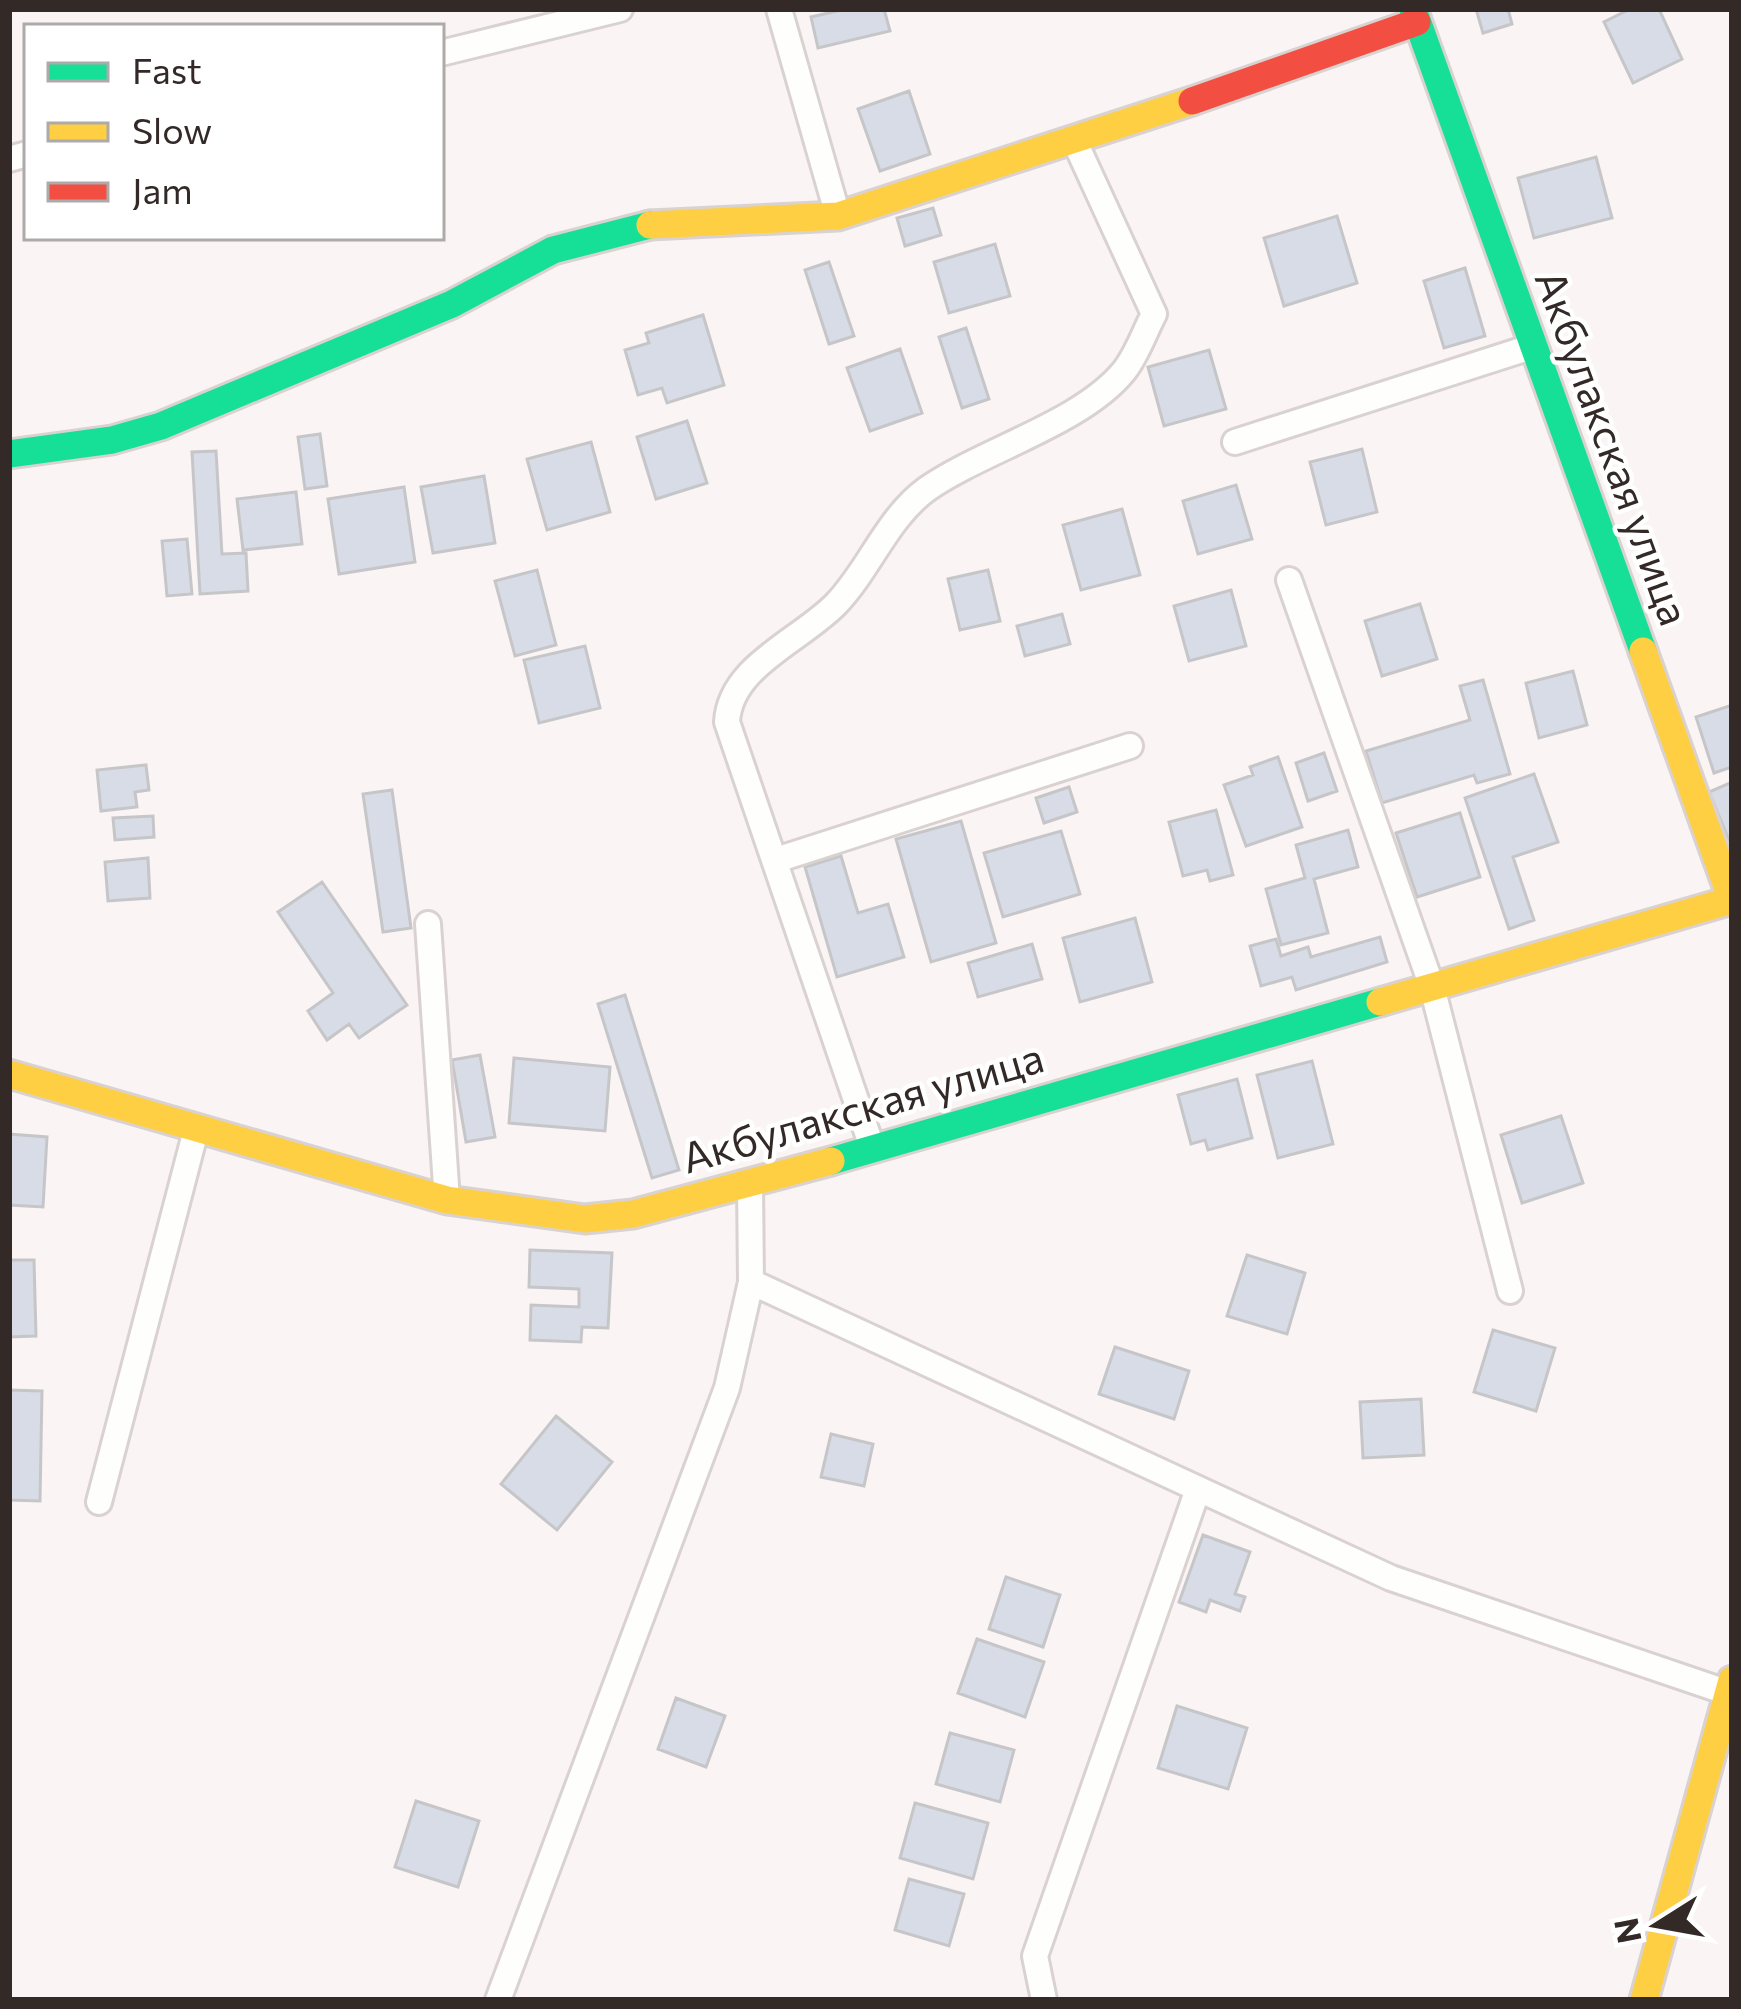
<svg xmlns="http://www.w3.org/2000/svg" width="1741" height="2009" font-family="Commissioner,sans-serif">
<style>
.building{fill:#d7dce6;stroke:#c6c6c9;stroke-width:3}
.lines{fill:none;stroke-linecap:round;stroke-linejoin:round}
.street-casing{stroke:#d9d2d1;stroke-width:30}
.fast-casing{stroke:#d9d2d1;stroke-width:33}
.slow-casing{stroke:#d9d2d1;stroke-width:33}
.jam-casing{stroke:#d9d2d1;stroke-width:33}
.street{stroke:#fefefd;stroke-width:24}
.fast{stroke:#16e098;stroke-width:27}
.slow{stroke:#ffcf43;stroke-width:27}
.jam{stroke:#f24e42;stroke-width:27}
.labels{text-anchor:middle;dominant-baseline:central;stroke-width:9;stroke-linejoin:round;paint-order:stroke}
.street-label{font-size:42px;fill:#332a28;stroke:#fff}
</style>
<rect width="100%" height="100%" fill="#faf5f4"/>
<path class="building" d="M 846,9 L 884,9 L 890,31 L 818,48 L 811,17 Z
M 1476,9 L 1508,9 L 1512,24 L 1483,33 Z
M 1630,9 L 1659,9 L 1682,59 L 1633,83 L 1604,22 Z
M 909,91 L 930,154 L 880,171 L 858,109 Z
M 1596,157 L 1612,218 L 1534,238 L 1518,178 Z
M 933,208 L 941,235 L 905,246 L 897,218 Z
M 1337,216 L 1357,283 L 1284,306 L 1264,238 Z
M 995,244 L 1010,296 L 949,313 L 934,262 Z
M 829,262 L 854,336 L 829,344 L 805,270 Z
M 1465,268 L 1485,336 L 1444,348 L 1424,281 Z
M 703,315 L 724,385 L 667,403 L 662,388 L 638,395 L 625,350 L 649,343 L 646,333 Z
M 966,328 L 989,399 L 962,408 L 939,337 Z
M 900,349 L 922,413 L 870,431 L 847,368 Z
M 1209,350 L 1226,409 L 1164,426 L 1148,367 Z
M 687,421 L 707,483 L 656,499 L 637,437 Z
M 320,434 L 327,486 L 305,489 L 298,437 Z
M 591,442 L 610,512 L 547,530 L 527,459 Z
M 1362,449 L 1377,512 L 1326,525 L 1310,462 Z
M 216,451 L 222,554 L 246,553 L 248,591 L 200,594 L 192,452 Z
M 484,476 L 495,543 L 433,553 L 421,487 Z
M 1236,485 L 1252,539 L 1198,554 L 1183,501 Z
M 404,487 L 415,562 L 339,574 L 328,499 Z
M 296,492 L 302,544 L 243,550 L 237,499 Z
M 1122,509 L 1140,575 L 1081,590 L 1063,525 Z
M 187,539 L 192,594 L 167,596 L 162,541 Z
M 537,570 L 556,645 L 515,656 L 495,581 Z
M 988,570 L 1000,621 L 960,630 L 948,579 Z
M 1231,590 L 1246,646 L 1189,661 L 1174,606 Z
M 1420,604 L 1437,659 L 1382,676 L 1365,621 Z
M 1062,614 L 1070,644 L 1025,656 L 1017,626 Z
M 585,646 L 600,708 L 539,723 L 524,660 Z
M 1573,671 L 1587,725 L 1539,738 L 1526,683 Z
M 1483,680 L 1510,774 L 1477,783 L 1474,775 L 1382,803 L 1366,751 L 1470,720 L 1460,686 Z
M 1732,705 L 1732,767 L 1714,773 L 1696,717 Z
M 1324,753 L 1337,791 L 1308,801 L 1296,763 Z
M 1278,757 L 1302,827 L 1246,846 L 1224,785 L 1253,775 L 1250,767 Z
M 146,765 L 149,790 L 135,792 L 137,807 L 101,811 L 97,770 Z
M 1534,774 L 1558,842 L 1513,857 L 1534,920 L 1509,929 L 1465,798 Z
M 1732,782 L 1732,839 L 1729,840 L 1709,792 Z
M 1069,787 L 1077,812 L 1044,823 L 1036,798 Z
M 392,790 L 411,928 L 383,932 L 363,794 Z
M 1216,810 L 1233,875 L 1210,881 L 1207,870 L 1183,876 L 1169,822 Z
M 1460,813 L 1480,877 L 1417,897 L 1396,833 Z
M 153,816 L 154,837 L 115,840 L 113,818 Z
M 961,821 L 996,943 L 931,962 L 896,839 Z
M 1348,830 L 1358,867 L 1314,879 L 1328,933 L 1281,945 L 1266,889 L 1305,878 L 1296,845 Z
M 1061,831 L 1080,894 L 1003,917 L 984,853 Z
M 841,856 L 858,913 L 888,904 L 904,957 L 837,977 L 805,867 Z
M 148,858 L 150,898 L 108,901 L 105,862 Z
M 322,882 L 407,1005 L 359,1038 L 349,1024 L 327,1040 L 308,1011 L 333,993 L 278,912 Z
M 1135,918 L 1152,982 L 1080,1002 L 1063,938 Z
M 1380,937 L 1387,962 L 1296,990 L 1292,977 L 1261,986 L 1250,946 L 1276,939 L 1281,956 L 1308,947 L 1311,957 Z
M 1032,944 L 1042,979 L 978,997 L 968,963 Z
M 625,995 L 679,1170 L 652,1178 L 598,1004 Z
M 480,1055 L 495,1137 L 466,1142 L 452,1060 Z
M 514,1058 L 610,1067 L 605,1131 L 509,1123 Z
M 1312,1061 L 1333,1144 L 1278,1158 L 1257,1075 Z
M 1237,1079 L 1252,1138 L 1208,1150 L 1205,1140 L 1191,1144 L 1178,1095 Z
M 1561,1116 L 1583,1183 L 1522,1203 L 1501,1135 Z
M 9,1134 L 47,1137 L 43,1207 L 9,1205 Z
M 530,1250 L 612,1253 L 608,1328 L 582,1327 L 581,1342 L 530,1340 L 531,1305 L 579,1307 L 579,1289 L 529,1287 Z
M 1247,1255 L 1305,1273 L 1287,1334 L 1227,1316 Z
M 9,1260 L 34,1260 L 36,1336 L 9,1337 Z
M 1493,1330 L 1555,1348 L 1536,1411 L 1474,1392 Z
M 1115,1347 L 1189,1371 L 1174,1419 L 1099,1394 Z
M 9,1390 L 42,1391 L 40,1501 L 9,1500 Z
M 1421,1399 L 1424,1455 L 1363,1458 L 1360,1402 Z
M 556,1416 L 612,1462 L 557,1530 L 501,1484 Z
M 831,1434 L 873,1444 L 864,1486 L 821,1477 Z
M 1203,1535 L 1250,1552 L 1235,1594 L 1245,1597 L 1240,1611 L 1210,1600 L 1206,1612 L 1179,1602 Z
M 1006,1577 L 1060,1595 L 1043,1647 L 989,1629 Z
M 977,1639 L 1044,1662 L 1025,1717 L 958,1693 Z
M 676,1698 L 725,1716 L 706,1767 L 658,1749 Z
M 1177,1706 L 1247,1728 L 1228,1789 L 1158,1768 Z
M 950,1733 L 1014,1750 L 1000,1802 L 936,1784 Z
M 416,1801 L 479,1821 L 458,1887 L 395,1867 Z
M 915,1803 L 988,1823 L 973,1879 L 900,1858 Z
M 909,1879 L 964,1894 L 949,1946 L 895,1930 Z"/>
<g class="lines">
<defs>
<path id="street" d="M 779,9 L 838,216
M 441,53 L 620,9
M 9,159 L 27,154
M 1235,442 L 1534,346
M 1289,580 L 1432,987 L 1510,1291
M 776,860 L 1130,746
M 428,924 L 447,1200
M 873,1150 L 727,722 C 730,666 800,641 836,604 C 869,570 887,518 927,489 C 983,450 1082,423 1124,371 C 1137,355 1144,333 1154,314 L 1075,142
M 751,1282 L 1391,1578 L 1732,1694
M 99,1502 L 196,1130
M 498,2000 L 727,1388 L 751,1282 L 750,1183
M 1044,2000 L 1035,1956 L 1198,1489"/>
<path id="fast" d="M 1413,9 L 1643,651
M 9,454 L 112,440 L 161,426 L 452,304 L 553,250 L 650,225
M 831,1161 L 1380,1002"/>
<path id="slow" d="M 650,225 L 838,216 L 1192,101
M 1380,1002 L 1732,900 L 1643,651
M 9,1074 L 447,1200 L 585,1219 L 633,1214 L 831,1161
M 1644,2000 L 1732,1680"/>
<path id="jam" d="M 1192,101 L 1417,22"/>
</defs>
<use href="#street" class="street-casing"/>
<use href="#fast" class="fast-casing"/>
<use href="#slow" class="slow-casing"/>
<use href="#jam" class="jam-casing"/>
<use href="#street" class="street"/>
<use href="#fast" class="fast"/>
<use href="#slow" class="slow"/>
<use href="#jam" class="jam"/>
</g>
<g class="labels">
<g class="street-label">
<text transform="translate(1614 447) rotate(70)">Акбулакская улица</text>
<text transform="translate(862 1106) rotate(-16)">Акбулакская улица</text>
</g>
</g>
<rect width="1741" height="2009" fill="none" stroke="#332a28" stroke-width="24"/>
<rect x="24" y="24" width="420" height="216" fill="#ffffff" stroke="#adaaa9" stroke-width="3"/>
<rect x="48" y="63" width="60" height="18" fill="#16e098" stroke="#adaaa9" stroke-width="3"/>
<text x="132" y="84" font-size="36" fill="#332a28">Fast</text>
<rect x="48" y="123" width="60" height="18" fill="#ffcf43" stroke="#adaaa9" stroke-width="3"/>
<text x="132" y="144" font-size="36" fill="#332a28">Slow</text>
<rect x="48" y="183" width="60" height="18" fill="#f24e42" stroke="#adaaa9" stroke-width="3"/>
<text x="132" y="204" font-size="36" fill="#332a28">Jam</text>
<g transform="translate(1657 1925) rotate(259)" stroke="#ffffff" stroke-width="9" paint-order="stroke">
<path d="M0-9L21 45L0 30L-21 45Z" fill="#332a28"/>
<text y="-18" font-size="33" font-weight="bold" text-anchor="middle" fill="#332a28">N</text>
</g>
</svg>
